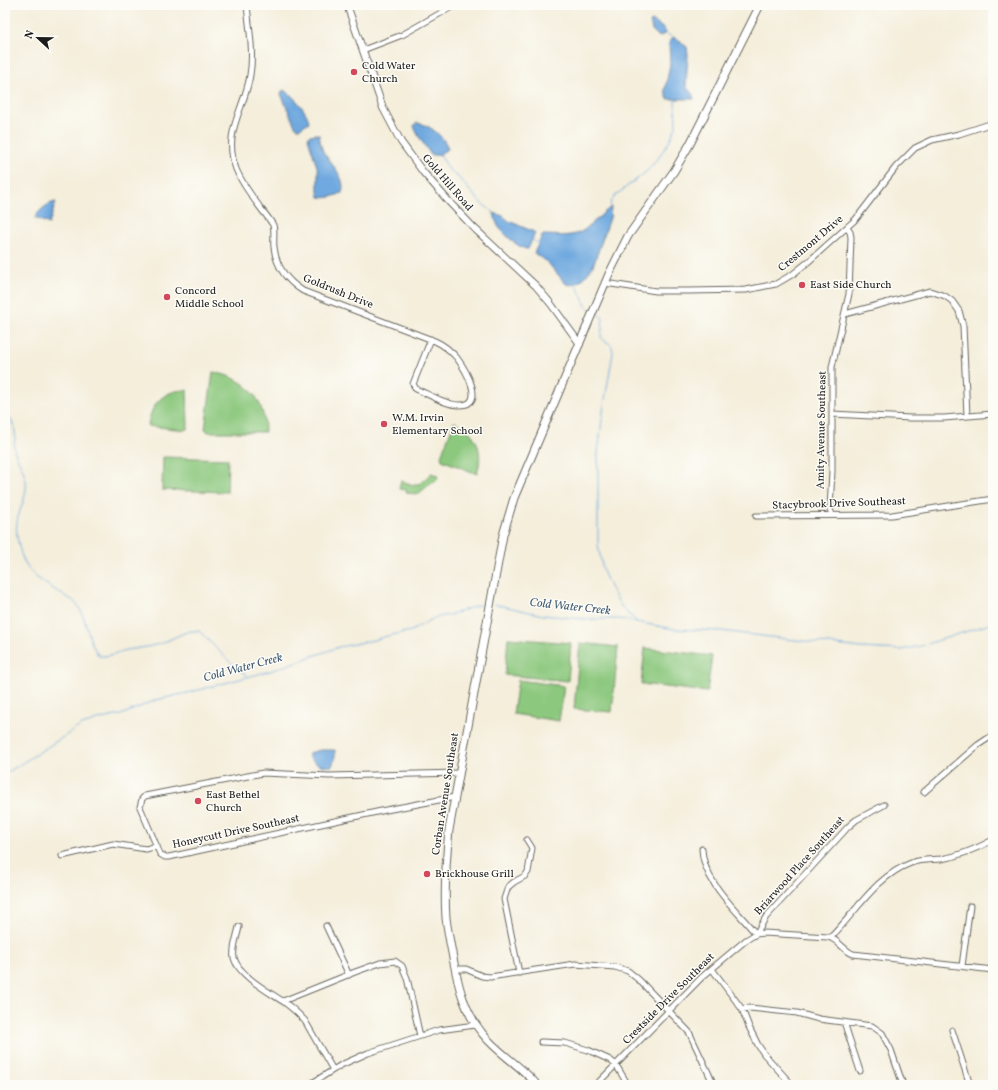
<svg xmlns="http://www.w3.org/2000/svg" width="998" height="1090" font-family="Vollkorn,serif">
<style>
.green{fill:#8cc87e;stroke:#54724d}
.water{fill:#6fa9df;stroke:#46627e}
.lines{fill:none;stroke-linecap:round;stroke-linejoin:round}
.stream{stroke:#6fa9df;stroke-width:1}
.minor-casing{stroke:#68665f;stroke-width:7}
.tertiary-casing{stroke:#68665f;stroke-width:8}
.secondary-casing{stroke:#68665f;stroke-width:9}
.minor{stroke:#fff;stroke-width:5}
.tertiary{stroke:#fff;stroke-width:6}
.secondary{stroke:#fff;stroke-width:7}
.poi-dot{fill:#d1495b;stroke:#fdfcf7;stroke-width:1.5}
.labels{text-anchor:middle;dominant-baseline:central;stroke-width:3;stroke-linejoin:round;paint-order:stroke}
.poi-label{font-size:11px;fill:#1c1c1c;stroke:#fdfcf7;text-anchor:start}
.street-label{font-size:11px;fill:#1c1c1c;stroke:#fdfcf7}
.water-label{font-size:12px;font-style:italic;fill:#415b74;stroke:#fdfcf7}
</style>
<rect width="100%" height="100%" fill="#fdfcf7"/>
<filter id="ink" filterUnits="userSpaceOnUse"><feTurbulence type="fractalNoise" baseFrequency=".025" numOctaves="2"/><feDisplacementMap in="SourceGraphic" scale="8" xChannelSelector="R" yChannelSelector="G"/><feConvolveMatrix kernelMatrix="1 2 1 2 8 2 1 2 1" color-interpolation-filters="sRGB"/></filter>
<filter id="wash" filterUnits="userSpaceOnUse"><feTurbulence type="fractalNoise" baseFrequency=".012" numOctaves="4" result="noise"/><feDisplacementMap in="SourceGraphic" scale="16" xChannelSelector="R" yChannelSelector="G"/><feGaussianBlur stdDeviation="0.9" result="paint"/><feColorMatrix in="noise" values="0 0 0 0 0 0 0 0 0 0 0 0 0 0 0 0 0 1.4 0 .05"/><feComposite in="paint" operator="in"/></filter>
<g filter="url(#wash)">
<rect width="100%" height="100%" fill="#f4eedb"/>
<path class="green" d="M 213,372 C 246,378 265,397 265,432 L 208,432 L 205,429 Z
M 187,390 L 188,428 L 185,430 L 148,426 C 151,404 163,390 187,390 Z
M 454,422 C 477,431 484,451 477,474 L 442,460 L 441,456 Z
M 163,457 L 228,459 L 227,492 L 162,490 Z
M 431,473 L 437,475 L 438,479 C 435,482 432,483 429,485 C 418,493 422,495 407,493 L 406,490 L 399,489 L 401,481 L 414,485 L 421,483 Z
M 508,638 L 571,643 L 568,681 L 505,675 Z
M 580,643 L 618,647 L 612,712 L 574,709 Z
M 645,648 L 712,656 L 707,692 L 641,684 Z
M 518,680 L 564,686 L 559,721 L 513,714 Z"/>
<path class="water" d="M 653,21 L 664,29 L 666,33 L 659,37 L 652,30 L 650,22 Z
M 673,37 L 680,41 L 687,47 L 688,55 L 686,85 C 688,91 693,92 694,99 L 668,99 L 666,95 L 665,90 L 670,64 L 669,43 Z
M 283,90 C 292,93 308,112 309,122 L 300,128 L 297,128 L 295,126 L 281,94 Z
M 416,123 C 428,123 445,137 448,149 L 441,153 L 440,155 L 431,155 C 426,147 416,134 414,126 Z
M 317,134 L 319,135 C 320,141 321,146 323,151 C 330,164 347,177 342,193 C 335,196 327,199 319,197 L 318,191 L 318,170 L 308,138 L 310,135 Z
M 56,202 L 49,224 L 35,218 C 39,210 48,203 56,202 Z
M 611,207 L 610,218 L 593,266 C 587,275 578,288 566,284 L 548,263 L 534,253 L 542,236 L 544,235 C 557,235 573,238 584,230 C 594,223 601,214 611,207 Z
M 494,213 L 503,216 L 509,221 L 534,232 L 535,233 L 528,249 C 520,250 503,233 498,226 C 496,222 495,218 494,213 Z
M 320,750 L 335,750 L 335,758 L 332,766 C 324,768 314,763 309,757 L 309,753 Z"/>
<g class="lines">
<path class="stream" d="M 665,33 L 672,37
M 440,155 L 450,171 L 458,177 L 480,202 L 494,213
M 610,207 L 611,202 L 616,195 L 646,172 L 656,161 L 669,142 L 676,126 L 675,99
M 532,239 L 538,244
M 576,284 L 586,306 L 590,309
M 596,313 L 603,318 L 601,337 C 607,345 612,340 613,353 L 603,411 L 598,453 L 598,545 L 603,571 L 610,587 L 623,609 L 637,622
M 5,409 C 8,416 14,423 15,431 C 16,438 13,444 15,452 C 19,464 28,475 26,489 C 24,507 14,516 17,536 C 23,573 34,576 63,595 C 68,598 74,600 78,606 C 88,621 87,641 99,656 C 108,657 118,652 127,650 C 139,648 152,647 164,642 C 175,638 187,629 199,631 L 231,663 L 248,676
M 494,604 L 543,615 L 584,619 L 620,619 L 674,629 L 721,631 L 861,648 L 901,650 L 921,646 L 993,623
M 5,774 L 82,725 L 101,719 L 121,715 L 156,700 L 191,692 L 270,671 L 339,647 L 374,640 L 387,636 L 411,631 L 434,618 L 453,614 L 475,606 L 486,604"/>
</g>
</g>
<g filter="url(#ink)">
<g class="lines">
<defs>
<path id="minor" d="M 247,5 C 249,28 254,52 250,75 C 245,109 222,132 236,169 C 242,184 253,198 262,210 C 266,215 270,220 273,225 C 275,231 273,240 274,247 C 276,266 287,281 303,291 L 435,341 C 444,345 451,351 457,358 C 465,369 487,405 460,405 C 448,406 428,394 416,389 L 413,384 L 431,339
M 363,50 L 402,35 L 455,5
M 605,283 L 656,291 L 689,291 L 746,290 L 776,284 L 793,274 L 808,262 L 856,219 L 896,167 L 915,148 L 932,140 L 959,134 L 993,123
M 845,314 L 930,291 L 945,296 L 952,301 L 959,311 L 963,326 L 967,416
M 832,414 L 910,418 L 944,418 L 993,414
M 832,515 L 830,509 L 832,471 L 832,367 L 849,294 L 851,237 L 850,232 L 847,228
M 756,516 L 892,515 L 993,499
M 924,792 L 978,745 L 993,735
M 455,797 L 386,810 L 169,857 L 165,857 L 160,854 L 140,807 L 142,799 L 145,796 L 263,773 L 329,776 L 460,773
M 702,849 C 703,882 737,910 756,934 L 766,917 L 848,827 L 856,820 L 884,805
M 62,856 L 113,844 L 146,849 L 157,846
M 326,926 L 349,975
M 239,927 C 237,937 232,948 234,958 C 239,976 269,992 284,1002 C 292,1008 299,1014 305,1021 L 333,1070
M 831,937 C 856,912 876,876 911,863 C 921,859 931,860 941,859 C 960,856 976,849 993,840
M 962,966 L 970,906
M 455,969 L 466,969 L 482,976 L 490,977 L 575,964 L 615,967 L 628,971 L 639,980 L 689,1032 L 714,1085
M 712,969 L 742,1009 L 749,1027 L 758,1045 L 764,1054 L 792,1085
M 519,973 L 504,899 L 508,887 L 514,882 L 525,876 L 528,872 L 532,848 L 527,840
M 283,1001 L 355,972 L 380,963 L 395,961 L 402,966 L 407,978 L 420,1036
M 742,1009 L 750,1008 L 797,1013 L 819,1019 L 872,1026 L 882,1033 L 891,1050 L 903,1085
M 844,1022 L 860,1071
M 952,1030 L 970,1085
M 541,1042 L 565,1043 L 588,1050 L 610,1060 L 616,1065 L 628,1085
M 309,1085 L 341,1065 L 368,1053 L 439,1030 L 475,1025
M 596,1085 L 702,977 L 746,940 L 756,934 L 764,933 L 828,937 C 838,939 843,950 853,954 L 993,970"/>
<path id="tertiary" d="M 347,5 L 383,108 L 401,142 L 423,172 L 451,204 L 474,228 L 536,286 L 551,304 L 580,344"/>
<path id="secondary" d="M 537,1085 C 521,1065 497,1053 482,1033 C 465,1012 459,989 454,963 C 451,948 448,934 446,918 C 444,889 446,860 449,830 L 503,535 L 514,498 L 609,274 L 628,236 L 674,171 L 690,144 L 760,5"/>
</defs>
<use href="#minor" class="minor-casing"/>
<use href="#tertiary" class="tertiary-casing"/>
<use href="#secondary" class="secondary-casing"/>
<use href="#minor" class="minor"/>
<use href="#tertiary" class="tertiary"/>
<use href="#secondary" class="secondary"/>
</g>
</g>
<g class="poi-dot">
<circle cx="354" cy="72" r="4"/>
<circle cx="802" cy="285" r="4"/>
<circle cx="167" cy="297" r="4"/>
<circle cx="384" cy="424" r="4"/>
<circle cx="198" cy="801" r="4"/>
<circle cx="427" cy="874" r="4"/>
</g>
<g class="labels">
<g class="poi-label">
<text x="362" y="66">Cold Water<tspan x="362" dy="13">Church</tspan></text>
<text x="810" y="285">East Side Church</text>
<text x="175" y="291">Concord<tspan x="175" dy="13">Middle School</tspan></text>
<text x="392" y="418">W.M. Irvin<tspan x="392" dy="13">Elementary School</tspan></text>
<text x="206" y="795">East Bethel<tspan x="206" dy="13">Church</tspan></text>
<text x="435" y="874">Brickhouse Grill</text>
</g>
<g class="street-label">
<text transform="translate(447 183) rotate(49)">Gold Hill Road</text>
<text transform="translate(811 244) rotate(-40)">Crestmont Drive</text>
<text transform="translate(338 292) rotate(22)">Goldrush Drive</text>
<text transform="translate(822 430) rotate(-89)">Amity Avenue Southeast</text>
<text transform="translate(839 504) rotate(-2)">Stacybrook Drive Southeast</text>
<text transform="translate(446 794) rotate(-81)">Corban Avenue Southeast</text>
<text transform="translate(236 832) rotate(-12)">Honeycutt Drive Southeast</text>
<text transform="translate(800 866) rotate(-48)">Briarwood Place Southeast</text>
<text transform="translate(669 999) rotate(-45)">Crestside Drive Southeast</text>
</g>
<g class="water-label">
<text transform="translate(570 607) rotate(6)">Cold Water Creek</text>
<text transform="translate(243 668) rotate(-15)">Cold Water Creek</text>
</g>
</g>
<rect width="998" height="1090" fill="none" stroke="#fdfcf7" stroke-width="20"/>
<g transform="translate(38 38) rotate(292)" stroke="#fdfcf7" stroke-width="3" paint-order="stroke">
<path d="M0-3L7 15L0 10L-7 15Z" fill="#1c1c1c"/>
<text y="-6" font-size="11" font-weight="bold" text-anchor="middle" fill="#1c1c1c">N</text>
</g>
</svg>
